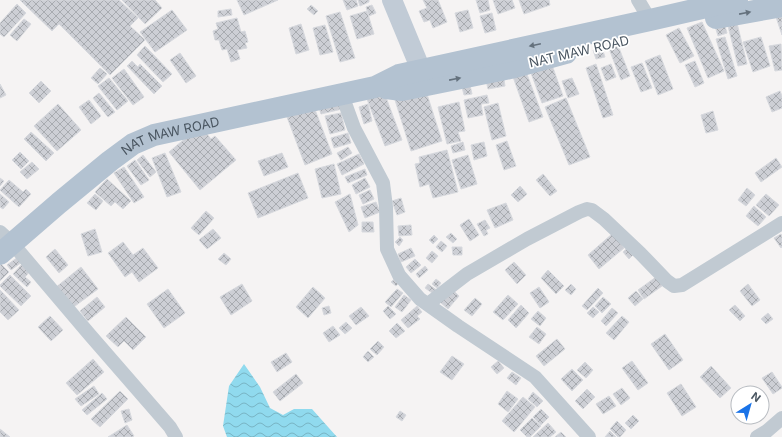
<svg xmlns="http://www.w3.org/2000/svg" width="782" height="437" font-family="Inter,sans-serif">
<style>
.water{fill:url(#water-waves)}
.building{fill:url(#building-cross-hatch);stroke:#d7d9de}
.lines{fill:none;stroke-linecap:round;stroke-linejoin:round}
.minor{stroke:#c1cad2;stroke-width:14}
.secondary{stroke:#c1cbd6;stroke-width:20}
.primary{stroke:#b3c2d1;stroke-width:22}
.oneway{fill:#64717d}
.labels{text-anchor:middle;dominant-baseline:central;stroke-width:3.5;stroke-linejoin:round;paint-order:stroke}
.street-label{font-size:13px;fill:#4a5661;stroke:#fff}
</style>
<defs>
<pattern id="water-waves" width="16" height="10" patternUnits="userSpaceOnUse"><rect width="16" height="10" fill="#90daee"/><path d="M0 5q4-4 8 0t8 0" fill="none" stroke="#78b4c4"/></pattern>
<pattern id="building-cross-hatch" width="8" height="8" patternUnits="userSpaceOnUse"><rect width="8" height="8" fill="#cdcfd5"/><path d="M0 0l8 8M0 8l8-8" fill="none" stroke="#a8abb0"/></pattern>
</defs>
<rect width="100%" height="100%" fill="#f5f3f3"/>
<path class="water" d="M 244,364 L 260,387 L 270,408 L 283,415 L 294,409 L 312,409 L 337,437 L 227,437 L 223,426 L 229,386 Z"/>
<path class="building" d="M 20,0 L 119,0 L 138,18 L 130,26 L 145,40 L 110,75 L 59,24 L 52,31 Z
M 122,0 L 155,0 L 162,8 L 145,24 Z
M 237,0 L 278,0 L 244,15 Z
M 343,0 L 356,0 L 358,6 L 347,10 Z
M 358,0 L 369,0 L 369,2 L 360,6 Z
M 423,0 L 438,0 L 447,22 L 433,28 L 430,20 L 424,22 L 419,11 L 427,8 Z
M 476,0 L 488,0 L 490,10 L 480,13 Z
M 493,0 L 512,0 L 515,8 L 498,14 Z
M 519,0 L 549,0 L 550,5 L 524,14 Z
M 17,4 L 26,13 L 4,37 L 0,34 L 0,23 Z
M 311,5 L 318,11 L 314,15 L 307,9 Z
M 372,5 L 376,13 L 369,16 L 366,7 Z
M 231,9 L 232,15 L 218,17 L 218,11 Z
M 172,10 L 187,30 L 155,52 L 140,32 Z
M 468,10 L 473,28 L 460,32 L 455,13 Z
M 367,11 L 374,34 L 357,39 L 350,16 Z
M 340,12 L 355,58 L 340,62 L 326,16 Z
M 492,13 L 496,30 L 485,33 L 480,16 Z
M 782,15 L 782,35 L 776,17 Z
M 237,18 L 241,32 L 245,31 L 248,42 L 245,43 L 247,48 L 237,50 L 240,59 L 231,62 L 227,49 L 222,50 L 219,40 L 215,40 L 213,31 L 218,29 L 216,23 Z
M 24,19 L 31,24 L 17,41 L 10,35 Z
M 723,20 L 727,33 L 718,36 L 714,23 Z
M 702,22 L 724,71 L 708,78 L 687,28 Z
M 737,23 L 747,64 L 738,66 L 728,26 Z
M 301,24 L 309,50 L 296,54 L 289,28 Z
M 325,25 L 333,52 L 320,55 L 313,28 Z
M 679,28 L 694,56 L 680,63 L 666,35 Z
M 725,37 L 737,76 L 728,79 L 716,39 Z
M 761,37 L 770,66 L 753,72 L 743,42 Z
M 617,43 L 630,76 L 621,80 L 608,46 Z
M 781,44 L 782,70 L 775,71 L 769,46 Z
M 145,46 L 172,74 L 163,82 L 137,55 Z
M 602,48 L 605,57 L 596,59 L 593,50 Z
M 180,53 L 196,76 L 186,83 L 170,60 Z
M 660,55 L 673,89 L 658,95 L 645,61 Z
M 132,61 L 138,67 L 140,64 L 162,86 L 154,94 L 127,66 Z
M 695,61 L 704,83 L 695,87 L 685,65 Z
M 642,63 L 652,88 L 641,92 L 631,67 Z
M 596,64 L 613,115 L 603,118 L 586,68 Z
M 611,64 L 616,77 L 606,81 L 601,68 Z
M 552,65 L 563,96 L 542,103 L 531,73 Z
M 100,68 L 107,74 L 98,84 L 91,78 Z
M 124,69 L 144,97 L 133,105 L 112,78 Z
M 525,69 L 543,117 L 529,122 L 512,74 Z
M 503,73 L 505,86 L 488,89 L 485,76 Z
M 109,78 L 128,101 L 117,110 L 98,86 Z
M 572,78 L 579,94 L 568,98 L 562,81 Z
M 41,81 L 51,91 L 39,103 L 29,93 Z
M 469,81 L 472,94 L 464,95 L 461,83 Z
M 0,84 L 6,95 L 0,98 Z
M 426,91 L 442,141 L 411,151 L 395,100 Z
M 780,91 L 782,96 L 782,108 L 772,112 L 766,97 Z
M 384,92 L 402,140 L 385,146 L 367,99 Z
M 99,93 L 115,112 L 108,117 L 93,98 Z
M 487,95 L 489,103 L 481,104 L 483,115 L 468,118 L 464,100 Z
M 566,98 L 590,157 L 569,165 L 545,107 Z
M 89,100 L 101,116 L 91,124 L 79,107 Z
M 317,101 L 340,101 L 342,109 L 321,114 Z
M 459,102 L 465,131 L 458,132 L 461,141 L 447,144 L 438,107 Z
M 498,103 L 506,136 L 492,140 L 484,107 Z
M 58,104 L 81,130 L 57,151 L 34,126 Z
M 368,104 L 372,121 L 364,124 L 359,107 Z
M 314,107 L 332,154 L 305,165 L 287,117 Z
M 713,111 L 718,130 L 706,133 L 701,115 Z
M 341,113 L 345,130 L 330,134 L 325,116 Z
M 200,126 L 211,139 L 215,136 L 236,160 L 200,190 L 169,152 Z
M 31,132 L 54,153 L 46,161 L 24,139 Z
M 348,133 L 351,143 L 334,148 L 331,138 Z
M 507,141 L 516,166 L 504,170 L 496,145 Z
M 463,142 L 465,150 L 453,153 L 451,146 Z
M 484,142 L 487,156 L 474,160 L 471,145 Z
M 348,147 L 352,153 L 341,160 L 337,153 Z
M 447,150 L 458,192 L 433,198 L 429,184 L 420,187 L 415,164 L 420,163 L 419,157 Z
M 20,152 L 29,161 L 21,169 L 12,160 Z
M 165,153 L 181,192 L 167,197 L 152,158 Z
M 282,153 L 288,167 L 264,176 L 258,161 Z
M 359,154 L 364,164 L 342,175 L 337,164 Z
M 143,155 L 156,172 L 150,177 L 137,160 Z
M 468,155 L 477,184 L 461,189 L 452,160 Z
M 776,158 L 782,167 L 761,182 L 755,173 Z
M 135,160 L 149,180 L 141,185 L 127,166 Z
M 32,162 L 39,169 L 27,179 L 20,172 Z
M 334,164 L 341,194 L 322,198 L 315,169 Z
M 124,167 L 144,197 L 134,203 L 114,173 Z
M 365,169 L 367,175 L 348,183 L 345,177 Z
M 298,173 L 308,198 L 258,218 L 248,193 Z
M 543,174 L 557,191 L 550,196 L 536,180 Z
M 0,178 L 4,181 L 0,186 Z
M 365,178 L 370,187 L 356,194 L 352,185 Z
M 107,179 L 131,201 L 123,209 L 115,202 L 111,206 L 95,192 Z
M 9,180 L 23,192 L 26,189 L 31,194 L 19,207 L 0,190 Z
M 520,186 L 527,194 L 518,202 L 511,195 Z
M 747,188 L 755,195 L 746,206 L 738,200 Z
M 370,190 L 374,199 L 363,204 L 359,195 Z
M 0,194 L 9,202 L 3,209 L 0,207 Z
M 95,194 L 103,201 L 96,210 L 87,203 Z
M 350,194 L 358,225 L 349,232 L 335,202 Z
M 766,194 L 779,205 L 769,216 L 756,205 Z
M 401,198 L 405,212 L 397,215 L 392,201 Z
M 376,202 L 380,212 L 365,218 L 361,207 Z
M 506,203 L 513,220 L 495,228 L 487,210 Z
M 754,206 L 766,217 L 758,226 L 746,216 Z
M 206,211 L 214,218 L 199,235 L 191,228 Z
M 469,219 L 479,235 L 470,241 L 460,225 Z
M 485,220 L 490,228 L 486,230 L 488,234 L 484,236 L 477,224 Z
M 362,222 L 373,222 L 374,232 L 362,232 Z
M 411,225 L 412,235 L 399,236 L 398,226 Z
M 95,229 L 102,252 L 88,256 L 81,234 Z
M 213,229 L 221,238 L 207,249 L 199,240 Z
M 451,233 L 457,239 L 453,243 L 446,237 Z
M 612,234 L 624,248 L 599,269 L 588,255 Z
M 781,234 L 782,236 L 782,247 L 781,248 L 774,238 Z
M 434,235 L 438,239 L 433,244 L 429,240 Z
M 400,237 L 403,240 L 399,246 L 395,242 Z
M 441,241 L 447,246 L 442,252 L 436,247 Z
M 123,242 L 133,255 L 143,248 L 158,268 L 139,282 L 132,272 L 125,277 L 108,253 Z
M 452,247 L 462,247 L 462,255 L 453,255 Z
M 411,248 L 415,256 L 401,262 L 398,254 Z
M 627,248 L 634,254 L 629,259 L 623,252 Z
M 55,249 L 68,265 L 59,273 L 46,257 Z
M 432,251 L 438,256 L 432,263 L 426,258 Z
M 224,253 L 231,259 L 226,265 L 218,259 Z
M 18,257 L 22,262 L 11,270 L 7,265 Z
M 415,259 L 421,265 L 411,273 L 406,267 Z
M 514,262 L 526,275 L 517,284 L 505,270 Z
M 23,263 L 31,270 L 25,277 L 31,282 L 27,287 L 13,274 Z
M 1,264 L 9,272 L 0,281 L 0,265 Z
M 425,266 L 428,270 L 419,278 L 416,274 Z
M 81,267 L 98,289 L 71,309 L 55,288 Z
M 548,270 L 564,286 L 556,294 L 541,278 Z
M 10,275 L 31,296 L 21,306 L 0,286 L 0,285 Z
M 396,277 L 401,281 L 396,286 L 391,282 Z
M 656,277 L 662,286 L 644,299 L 638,290 Z
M 436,279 L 441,283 L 437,288 L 432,284 Z
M 242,284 L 252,301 L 231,315 L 220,297 Z
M 428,284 L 438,291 L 435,295 L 425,288 Z
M 571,284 L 576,289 L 571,295 L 565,290 Z
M 748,284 L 760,300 L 752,306 L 740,291 Z
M 313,287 L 325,298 L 308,318 L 296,307 Z
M 539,287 L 549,302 L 540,308 L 530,293 Z
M 598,288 L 603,293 L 587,310 L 582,306 Z
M 168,289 L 185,313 L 164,328 L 147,304 Z
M 397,289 L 403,293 L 391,307 L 385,302 Z
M 452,289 L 459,296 L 448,309 L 440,302 Z
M 0,290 L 19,310 L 8,320 L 0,312 Z
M 636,291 L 643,299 L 635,306 L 628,298 Z
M 404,295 L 411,300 L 402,312 L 395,307 Z
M 508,295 L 518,304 L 503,320 L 493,312 Z
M 97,297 L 105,307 L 88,321 L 80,311 Z
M 603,297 L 611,304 L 602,313 L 595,306 Z
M 475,298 L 482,304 L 472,316 L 464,310 Z
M 521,305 L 529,313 L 516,328 L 508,320 Z
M 735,305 L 745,316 L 740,321 L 729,310 Z
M 329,306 L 331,313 L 324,315 L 322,308 Z
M 388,306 L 396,314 L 390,319 L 383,311 Z
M 417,306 L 422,312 L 417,316 L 420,319 L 408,328 L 401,320 Z
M 361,307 L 369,316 L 356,325 L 349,316 Z
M 593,307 L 599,312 L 593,318 L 587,313 Z
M 612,308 L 618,313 L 606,326 L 601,321 Z
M 538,311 L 546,318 L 540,326 L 531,319 Z
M 768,313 L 773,319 L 766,324 L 761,319 Z
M 50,316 L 63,330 L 51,341 L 38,327 Z
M 622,316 L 629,322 L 614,340 L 606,333 Z
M 126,317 L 146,337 L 133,350 L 124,341 L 118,347 L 106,336 Z
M 346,322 L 352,328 L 345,334 L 339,328 Z
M 397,323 L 405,331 L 396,338 L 389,331 Z
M 333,326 L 340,335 L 329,342 L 323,333 Z
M 537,327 L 546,334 L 539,344 L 529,337 Z
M 665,334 L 683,360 L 669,370 L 651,344 Z
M 557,339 L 565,349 L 544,366 L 536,356 Z
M 378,341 L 384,347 L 377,355 L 370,349 Z
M 368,351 L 374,357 L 368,362 L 363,357 Z
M 286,353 L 292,362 L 277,372 L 271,362 Z
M 452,356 L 464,364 L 452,380 L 440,372 Z
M 93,359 L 104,372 L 77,395 L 66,383 Z
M 498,361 L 504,368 L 497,374 L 491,367 Z
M 632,361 L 648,383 L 638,390 L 622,368 Z
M 585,362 L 593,370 L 586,378 L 577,370 Z
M 711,366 L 731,388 L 720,398 L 700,377 Z
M 572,369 L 583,380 L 572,391 L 561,379 Z
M 512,372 L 521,378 L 516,385 L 507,378 Z
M 772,372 L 782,387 L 782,388 L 773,394 L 762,378 Z
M 296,374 L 303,383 L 280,401 L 273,392 Z
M 681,384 L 696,407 L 682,416 L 667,393 Z
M 94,386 L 99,394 L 81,406 L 75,399 Z
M 622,388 L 630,398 L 621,405 L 613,394 Z
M 587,389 L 595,397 L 583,409 L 575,401 Z
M 120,391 L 128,399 L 100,427 L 91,419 Z
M 507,391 L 518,399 L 508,412 L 498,404 Z
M 533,392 L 543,401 L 537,407 L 528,399 Z
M 102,393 L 107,399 L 87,415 L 82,410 Z
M 609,396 L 616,406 L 603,414 L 596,404 Z
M 523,397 L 535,407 L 514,432 L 502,421 Z
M 129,409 L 132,420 L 125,423 L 121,411 Z
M 541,409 L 549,417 L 541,425 L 533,417 Z
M 400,411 L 406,415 L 402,421 L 396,417 Z
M 633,415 L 639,421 L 631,429 L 625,423 Z
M 532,418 L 541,426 L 530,437 L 527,437 L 520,430 Z
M 617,421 L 626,430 L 620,437 L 618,437 L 610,429 Z
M 548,423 L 556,432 L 550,437 L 533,437 Z
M 127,425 L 134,436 L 132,437 L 108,437 Z
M 0,429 L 10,437 L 0,437 Z
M 610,431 L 616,437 L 605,437 Z
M 561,432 L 566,437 L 555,437 Z"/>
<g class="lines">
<path class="minor" d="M 638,0 L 650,20
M 342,95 L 354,128 L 383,183 L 386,207 L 387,249 L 399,275 L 420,299 L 458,326 L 535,377 L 589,437
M 0,232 L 12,243 L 90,335 L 170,427 L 176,437
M 428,304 L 467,274 L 527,239 L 579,212 L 587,209 L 592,210 L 604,219 L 640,253 L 667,281 L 674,286 L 682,285 L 782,223
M 757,437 L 767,431 L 782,418"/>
<path class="secondary" d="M 392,0 L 421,70 L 426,85"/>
<g class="primary">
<path d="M 716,18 L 782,6"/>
<path d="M 386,88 L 402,90 L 515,67 L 566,53"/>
<path id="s1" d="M 0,254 L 59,203 L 110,161 L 133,144 L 154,135 L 375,87 L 399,75 L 650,20 L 737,0"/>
</g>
</g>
<defs><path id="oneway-solid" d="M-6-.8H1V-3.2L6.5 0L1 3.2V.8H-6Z"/></defs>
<g class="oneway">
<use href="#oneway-solid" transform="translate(745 13) rotate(-11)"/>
<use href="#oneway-solid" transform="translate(535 45) rotate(168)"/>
<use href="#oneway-solid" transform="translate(455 79) rotate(-11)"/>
</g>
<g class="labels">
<g class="street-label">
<text transform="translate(579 51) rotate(-13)">NAT MAW ROAD</text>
<text stroke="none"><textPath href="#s1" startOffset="211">NAT MAW ROAD</textPath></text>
</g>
</g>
<g transform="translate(750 405) rotate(37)"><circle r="19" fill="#ffffff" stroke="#b7bbc0"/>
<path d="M0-3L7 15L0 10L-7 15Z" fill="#1a73e8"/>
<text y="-6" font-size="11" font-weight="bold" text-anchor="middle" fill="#4a5661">N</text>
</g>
</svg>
